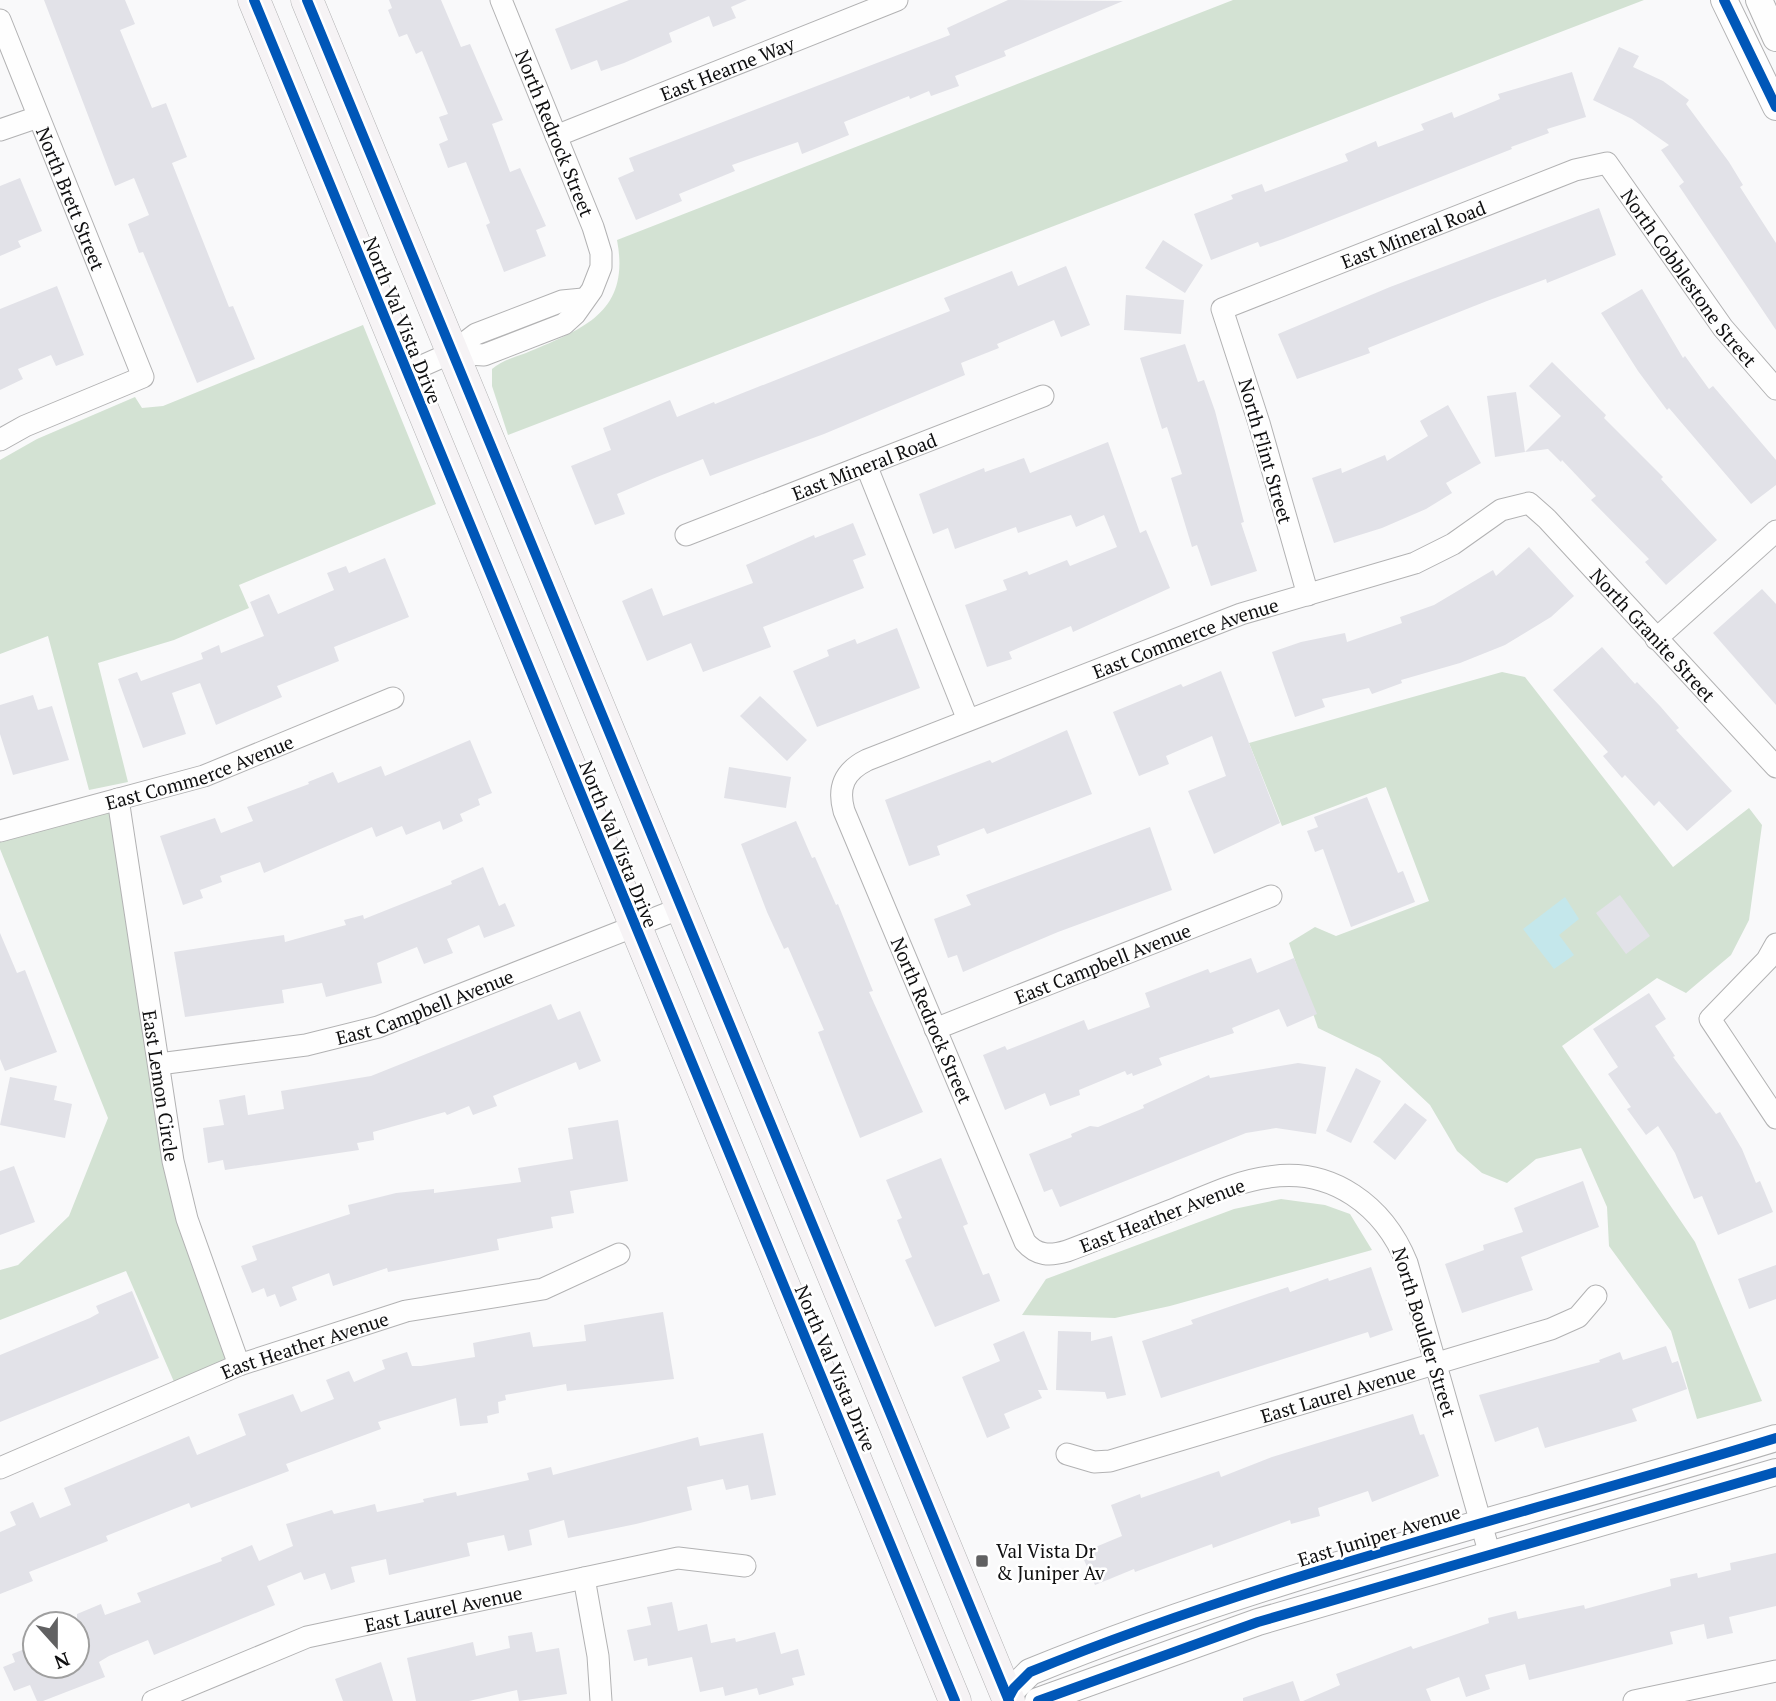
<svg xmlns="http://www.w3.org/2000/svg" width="1776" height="1701" font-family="'PT Serif',serif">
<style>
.green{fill:#d3e2d3}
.water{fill:#c4e7eb}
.building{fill:#e2e2e8}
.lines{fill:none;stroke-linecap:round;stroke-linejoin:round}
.minor-casing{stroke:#b2b2b3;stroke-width:23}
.tertiary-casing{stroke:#b2b2b3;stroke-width:28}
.secondary-casing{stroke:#b2b2b3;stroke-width:33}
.minor{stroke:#fefefe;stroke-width:21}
.tertiary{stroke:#fefefe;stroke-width:26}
.secondary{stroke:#f6f3f5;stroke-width:32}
.cycleway-casing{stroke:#fff;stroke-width:15}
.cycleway{stroke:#0057b8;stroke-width:10}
.poi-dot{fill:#616162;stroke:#fff;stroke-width:2.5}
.labels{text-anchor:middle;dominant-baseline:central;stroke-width:5;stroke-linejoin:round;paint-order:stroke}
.street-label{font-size:19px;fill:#0f0f10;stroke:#fff}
.poi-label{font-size:19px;fill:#0f0f10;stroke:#fff;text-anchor:start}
</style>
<rect width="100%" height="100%" fill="#f9f9fa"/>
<path class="green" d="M 1233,0 L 1644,0 L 508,435 L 492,386 L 492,369 C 501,361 515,357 526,353 C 582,329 631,313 617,240 Z
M 363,325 L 436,504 L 239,585 L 249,608 L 174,640 L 98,663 L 128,782 L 89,790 L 48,636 L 0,654 L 0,460 L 37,439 L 135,397 L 142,408 L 163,406 Z
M 1502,672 L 1525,677 L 1673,867 L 1749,808 L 1762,825 L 1749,920 L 1731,955 L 1686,993 L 1657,978 L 1562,1046 L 1695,1242 L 1762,1401 L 1697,1419 L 1671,1331 L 1609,1246 L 1607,1207 L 1581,1148 L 1536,1159 L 1507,1183 L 1482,1173 L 1457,1151 L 1430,1105 L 1380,1058 L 1318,1028 L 1289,943 L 1315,927 L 1336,936 L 1429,901 L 1386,787 L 1282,826 L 1249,743 Z
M 118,799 L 173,1161 L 239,1365 L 178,1391 L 126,1271 L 0,1320 L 0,1270 L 18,1265 L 69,1216 L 108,1118 L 0,849 L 0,831 Z
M 1281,1199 L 1325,1205 L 1350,1214 L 1372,1250 L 1170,1306 L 1115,1318 L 1022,1315 L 1046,1279 L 1234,1209 Z"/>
<path class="water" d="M 1565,897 L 1579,919 L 1559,935 L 1574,955 L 1554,969 L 1523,929 Z"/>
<path class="building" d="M 44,0 L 125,0 L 135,24 L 120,30 L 152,108 L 166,103 L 187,157 L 172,163 L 229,307 L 233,306 L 255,359 L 197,383 L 143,252 L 139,253 L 128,224 L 149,215 L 134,178 L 115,186 Z
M 389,0 L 441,0 L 461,47 L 470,44 L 503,120 L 492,124 L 510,172 L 520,168 L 546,226 L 536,230 L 546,256 L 504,272 L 486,225 L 490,223 L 466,162 L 448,168 L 439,144 L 448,140 L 439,117 L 448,114 L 422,51 L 416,54 L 407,34 L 399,37 L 388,10 L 392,8 Z
M 629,0 L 747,0 L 731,7 L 736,18 L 713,27 L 709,16 L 669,33 L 672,42 L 624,63 L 601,71 L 597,60 L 571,70 L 555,29 Z
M 1008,0 L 1123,1 L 1004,51 L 1006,56 L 955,76 L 959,86 L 931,96 L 929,91 L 910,99 L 909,96 L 844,122 L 849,135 L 802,154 L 798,142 L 732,165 L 735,171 L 679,194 L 682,201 L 636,220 L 618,178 L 634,171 L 629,158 L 950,35 L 947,28 Z
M 1619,47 L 1639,56 L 1633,67 L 1663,81 L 1689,100 L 1686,104 L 1729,162 L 1743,185 L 1740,187 L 1776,243 L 1776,330 L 1679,186 L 1684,182 L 1661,150 L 1669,145 L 1632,119 L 1593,100 Z
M 1572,72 L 1586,117 L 1547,129 L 1549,133 L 1511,147 L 1512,149 L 1283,239 L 1260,247 L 1258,242 L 1211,260 L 1194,214 L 1233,199 L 1231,195 L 1262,184 L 1265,192 L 1348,161 L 1345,154 L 1376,141 L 1378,147 L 1424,130 L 1421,124 L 1452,112 L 1454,118 L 1500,99 L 1498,94 Z
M 20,178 L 42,231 L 18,241 L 21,247 L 0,256 L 0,186 Z
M 1599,208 L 1616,255 L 1547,283 L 1546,279 L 1487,301 L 1368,348 L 1370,353 L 1297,379 L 1278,334 L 1390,287 Z
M 1163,240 L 1203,265 L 1185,293 L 1145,268 Z
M 1066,266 L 1090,325 L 1061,337 L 1054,320 L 997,344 L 999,348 L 961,363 L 965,375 L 824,434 L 710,476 L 703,459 L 657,477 L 617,494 L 625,514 L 595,525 L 571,466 L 611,450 L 603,428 L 670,400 L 677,417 L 714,402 L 715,404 L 950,311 L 944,298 L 1012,271 L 1018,286 Z
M 57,286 L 84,355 L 56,366 L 51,355 L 18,369 L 23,379 L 0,390 L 0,309 Z
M 1642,289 L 1683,358 L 1685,356 L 1709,389 L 1713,386 L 1776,460 L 1776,485 L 1751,504 L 1669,408 L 1667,410 L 1638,371 L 1601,313 Z
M 1126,295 L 1184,300 L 1181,334 L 1124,330 Z
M 1185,344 L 1198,382 L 1204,380 L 1215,411 L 1244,522 L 1241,523 L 1257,571 L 1211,586 L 1197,545 L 1192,547 L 1171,478 L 1182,474 L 1167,427 L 1162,429 L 1140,358 Z
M 1552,362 L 1606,415 L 1604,418 L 1663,477 L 1661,479 L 1717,540 L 1666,585 L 1645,562 L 1649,559 L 1591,500 L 1596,496 L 1562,460 L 1561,462 L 1548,449 L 1525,452 L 1561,416 L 1529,386 Z
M 1516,392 L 1525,452 L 1495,457 L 1487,396 Z
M 1448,405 L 1481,463 L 1446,483 L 1452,493 L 1426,509 L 1382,528 L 1334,543 L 1312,478 L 1341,468 L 1342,473 L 1385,455 L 1387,461 L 1428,436 L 1420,421 Z
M 1108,442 L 1140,533 L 1146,530 L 1170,588 L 1073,632 L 1071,626 L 1009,652 L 1012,659 L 987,667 L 965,605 L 1007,590 L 1003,580 L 1027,571 L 1029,575 L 1067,560 L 1070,566 L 1117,547 L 1104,515 L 1076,527 L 1071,515 L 1018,533 L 1016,527 L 955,549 L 948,528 L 933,534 L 919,494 L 984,468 L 985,472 L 1024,458 L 1030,473 Z
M 853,523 L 866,555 L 853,560 L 864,588 L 763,627 L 771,647 L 703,672 L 691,643 L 647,661 L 622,601 L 652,588 L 663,616 L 753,583 L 746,565 L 814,535 L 815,538 Z
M 1529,547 L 1574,596 L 1551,617 L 1505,645 L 1460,663 L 1401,680 L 1402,683 L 1372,694 L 1369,688 L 1322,699 L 1325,707 L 1295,717 L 1272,652 L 1301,642 L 1345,633 L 1347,642 L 1402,623 L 1400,617 L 1434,605 L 1493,570 L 1496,576 Z
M 385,558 L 409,617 L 334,647 L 339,661 L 277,686 L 282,697 L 216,725 L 200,683 L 172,693 L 186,734 L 143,748 L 118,679 L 137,672 L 141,681 L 203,659 L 201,653 L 219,645 L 221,653 L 264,636 L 250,602 L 269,594 L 278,614 L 334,590 L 327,573 L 346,566 L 349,573 Z
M 1762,589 L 1776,604 L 1776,705 L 1713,633 Z
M 897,628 L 920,688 L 817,727 L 793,671 L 829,656 L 827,650 L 855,639 L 857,644 Z
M 1602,647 L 1635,684 L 1637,682 L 1660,706 L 1679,728 L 1676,730 L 1732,791 L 1687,831 L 1659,801 L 1654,806 L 1625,775 L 1622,778 L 1603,756 L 1608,752 L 1553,690 Z
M 1221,671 L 1280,823 L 1214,854 L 1188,791 L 1226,776 L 1212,736 L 1166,756 L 1169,764 L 1139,776 L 1113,712 L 1181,684 L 1183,687 Z
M 33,695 L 38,710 L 52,706 L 69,760 L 13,775 L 0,734 L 0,705 Z
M 760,696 L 807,740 L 787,761 L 740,716 Z
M 1067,730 L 1092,794 L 987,834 L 984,828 L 937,846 L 940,855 L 909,866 L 885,800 L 990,760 L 992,763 Z
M 470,740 L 492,793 L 478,799 L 480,805 L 460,814 L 463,821 L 443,830 L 440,821 L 406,835 L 402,826 L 376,837 L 372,827 L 264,873 L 260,862 L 220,876 L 222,882 L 200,890 L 203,898 L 183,905 L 160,836 L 215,818 L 221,833 L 253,821 L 247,807 L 309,784 L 308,782 L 333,772 L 338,783 L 381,766 L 385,776 Z
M 729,767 L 791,777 L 786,808 L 724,798 Z
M 1367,797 L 1398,873 L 1403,871 L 1415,902 L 1351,927 L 1323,849 L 1315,852 L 1307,831 L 1318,827 L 1314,817 Z
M 796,821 L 812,858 L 815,857 L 836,905 L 838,904 L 873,991 L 869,992 L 923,1112 L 860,1138 L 818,1032 L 824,1030 L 788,947 L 784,949 L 767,912 L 741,844 Z
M 1150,827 L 1172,890 L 1058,932 L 963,972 L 957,955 L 948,958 L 934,919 L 971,905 L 966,895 Z
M 483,867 L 499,906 L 505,903 L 515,926 L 484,938 L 479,925 L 447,939 L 453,953 L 424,964 L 417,947 L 377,963 L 382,983 L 326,997 L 322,983 L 282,990 L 284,1003 L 185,1017 L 174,952 L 284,935 L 285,942 L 346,925 L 344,920 L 363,915 L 364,919 L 452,884 L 451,881 Z
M 1620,895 L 1650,936 L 1626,954 L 1596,913 Z
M 0,933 L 17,973 L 25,970 L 57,1052 L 5,1071 L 0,1059 Z
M 1251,958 L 1257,973 L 1294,958 L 1317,1014 L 1287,1027 L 1279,1009 L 1232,1028 L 1234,1033 L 1159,1058 L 1162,1065 L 1133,1076 L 1132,1073 L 1127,1075 L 1125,1071 L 1079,1090 L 1080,1095 L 1050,1106 L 1045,1093 L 1005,1110 L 983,1055 L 1005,1046 L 1007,1050 L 1084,1020 L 1088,1030 L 1150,1007 L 1145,993 L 1208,969 L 1210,973 Z
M 1649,993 L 1666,1019 L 1655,1026 L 1675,1056 L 1673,1057 L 1716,1114 L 1720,1112 L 1742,1149 L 1756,1183 L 1760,1181 L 1773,1212 L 1718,1235 L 1702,1196 L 1694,1199 L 1675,1153 L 1658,1126 L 1646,1135 L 1627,1109 L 1631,1107 L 1608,1074 L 1618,1067 L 1593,1029 Z
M 551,1004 L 558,1020 L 580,1011 L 601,1061 L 579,1070 L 576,1062 L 493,1096 L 497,1106 L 473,1115 L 469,1106 L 447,1115 L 445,1112 L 373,1132 L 374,1140 L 357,1143 L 359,1150 L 225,1170 L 223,1160 L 208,1163 L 203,1128 L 224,1125 L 219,1100 L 245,1095 L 248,1115 L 284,1109 L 281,1091 L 371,1076 Z
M 1298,1063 L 1326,1067 L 1316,1134 L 1276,1128 L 1246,1133 L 1060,1207 L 1052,1189 L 1044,1192 L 1029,1154 L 1072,1137 L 1071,1134 L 1090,1126 L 1098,1127 L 1144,1108 L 1143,1105 L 1209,1075 L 1210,1078 Z
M 1356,1068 L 1381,1081 L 1351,1143 L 1326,1131 Z
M 10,1077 L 57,1086 L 54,1100 L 72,1104 L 65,1138 L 0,1125 Z
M 1405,1103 L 1427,1120 L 1395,1160 L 1373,1142 Z
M 618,1120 L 628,1181 L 570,1191 L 574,1213 L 551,1217 L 553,1228 L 497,1239 L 499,1250 L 388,1272 L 387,1268 L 333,1286 L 329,1273 L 292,1287 L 297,1300 L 280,1307 L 275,1294 L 267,1297 L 264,1288 L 252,1293 L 241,1266 L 257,1260 L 252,1246 L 350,1214 L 348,1205 L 396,1193 L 434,1189 L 434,1193 L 521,1182 L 518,1168 L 573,1159 L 568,1128 Z
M 941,1158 L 968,1224 L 963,1226 L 983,1275 L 989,1273 L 1000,1301 L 935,1327 L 905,1260 L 912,1257 L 897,1220 L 902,1218 L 886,1180 Z
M 14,1166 L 35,1222 L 0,1235 L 0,1171 Z
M 1583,1181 L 1599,1227 L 1521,1257 L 1533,1290 L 1462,1313 L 1445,1264 L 1484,1250 L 1483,1245 L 1523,1232 L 1514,1208 Z
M 1776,1265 L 1776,1299 L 1749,1309 L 1738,1279 Z
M 1371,1267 L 1393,1330 L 1370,1338 L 1368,1332 L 1161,1398 L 1142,1341 L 1193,1324 L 1191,1320 L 1249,1300 L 1288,1287 L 1290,1292 L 1328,1278 L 1329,1281 Z
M 132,1291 L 159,1358 L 0,1422 L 0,1355 L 90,1318 L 99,1313 L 96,1306 Z
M 663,1312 L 674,1379 L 567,1391 L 566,1384 L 505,1395 L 506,1400 L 498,1402 L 499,1413 L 487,1416 L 488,1423 L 460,1426 L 456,1398 L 378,1422 L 381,1429 L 286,1464 L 289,1471 L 191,1508 L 189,1503 L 106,1536 L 108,1541 L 29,1572 L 33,1581 L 0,1594 L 0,1532 L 16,1525 L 10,1512 L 33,1502 L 40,1518 L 71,1505 L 64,1488 L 189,1436 L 197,1455 L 246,1435 L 238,1414 L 293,1394 L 301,1412 L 334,1399 L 326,1380 L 349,1371 L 354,1382 L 385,1369 L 382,1360 L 407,1352 L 412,1366 L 421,1366 L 475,1357 L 473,1343 L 530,1332 L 533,1347 L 586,1341 L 584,1325 Z
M 1024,1331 L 1048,1390 L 1038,1390 L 1042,1398 L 1004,1414 L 1010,1428 L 987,1438 L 962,1377 L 1000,1361 L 993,1344 Z
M 1058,1331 L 1091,1332 L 1091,1341 L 1112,1336 L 1126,1395 L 1107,1399 L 1105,1392 L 1056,1390 Z
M 1666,1346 L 1672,1363 L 1678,1361 L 1687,1389 L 1632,1409 L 1637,1421 L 1545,1448 L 1538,1427 L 1495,1442 L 1479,1395 L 1600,1362 L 1599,1360 L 1620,1352 L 1623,1360 Z
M 1413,1414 L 1420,1435 L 1424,1434 L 1439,1476 L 1372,1502 L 1368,1491 L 1318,1508 L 1320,1516 L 1291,1524 L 1290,1520 L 1213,1548 L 1212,1544 L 1135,1572 L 1134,1569 L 1095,1585 L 1081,1553 L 1122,1536 L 1111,1505 L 1140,1494 L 1141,1498 L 1219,1471 L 1221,1477 L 1272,1457 Z
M 763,1433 L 776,1495 L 751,1500 L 748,1485 L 726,1490 L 723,1479 L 687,1487 L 692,1510 L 636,1524 L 568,1538 L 564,1520 L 529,1530 L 532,1545 L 508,1551 L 504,1535 L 467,1543 L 470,1556 L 389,1575 L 386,1559 L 351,1567 L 355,1582 L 331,1590 L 325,1573 L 304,1580 L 301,1572 L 267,1586 L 275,1605 L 154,1655 L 148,1640 L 109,1656 L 99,1662 L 105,1677 L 43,1701 L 37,1701 L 30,1685 L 14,1691 L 3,1667 L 15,1662 L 12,1654 L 35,1645 L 35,1666 L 77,1666 L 77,1614 L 101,1604 L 105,1615 L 141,1602 L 137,1593 L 222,1561 L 221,1558 L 252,1545 L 259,1561 L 293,1546 L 286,1524 L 332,1510 L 334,1514 L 375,1504 L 377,1512 L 424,1502 L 423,1499 L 456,1492 L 457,1496 L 529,1480 L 527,1473 L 551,1467 L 553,1475 L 698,1437 L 700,1446 Z
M 1776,1553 L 1776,1606 L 1729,1617 L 1733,1633 L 1707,1639 L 1704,1624 L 1670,1632 L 1673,1644 L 1529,1680 L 1525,1664 L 1485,1675 L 1490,1689 L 1466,1697 L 1459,1677 L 1426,1689 L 1431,1701 L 1303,1701 L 1340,1685 L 1336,1674 L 1411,1646 L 1413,1649 L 1489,1623 L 1488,1618 L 1516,1611 L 1518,1619 L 1584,1605 L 1585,1609 L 1671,1586 L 1670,1579 L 1697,1573 L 1698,1578 L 1731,1570 L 1730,1563 Z
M 672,1602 L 678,1631 L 707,1624 L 711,1643 L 735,1638 L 736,1642 L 775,1632 L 781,1654 L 798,1649 L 805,1675 L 792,1678 L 794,1685 L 759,1695 L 757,1688 L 725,1696 L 723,1687 L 700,1692 L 692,1657 L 648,1666 L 647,1658 L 634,1661 L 627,1630 L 651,1625 L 647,1607 Z
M 532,1632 L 536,1652 L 559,1648 L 567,1694 L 519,1701 L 517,1690 L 469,1701 L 416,1701 L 407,1658 L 473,1642 L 476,1656 L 510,1648 L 508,1636 Z
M 381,1662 L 393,1701 L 343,1701 L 335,1679 Z
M 1293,1681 L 1300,1701 L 1243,1701 L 1243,1698 Z"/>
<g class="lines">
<defs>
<g id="minor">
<path id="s1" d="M 0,20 L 143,377 L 25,426 L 0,440"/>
<path d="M 0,130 L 38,117"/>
<path id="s2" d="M 556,136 L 897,0"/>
<path d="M 451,353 L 484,355 L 564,324 L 575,314 L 592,290 L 601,267 L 601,253 L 593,227 L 501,0"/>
<path d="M 406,373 L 451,353 L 476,334 L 562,301 L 583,299"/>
<path d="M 866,465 L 968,720"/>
<path id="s3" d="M 686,535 L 1043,396"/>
<path id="s4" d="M 1308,595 L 1259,423 L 1222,309 L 1575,170 L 1607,163 L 1723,328 L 1776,389"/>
<path d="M 1656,639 L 1776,531"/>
<path id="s5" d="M 118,799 L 173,1161 L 187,1219 L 239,1365"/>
<path id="s6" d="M 0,831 L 204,776 L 393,698"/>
<path d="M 1776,944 L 1767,960 L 1710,1019 L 1776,1118"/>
<path id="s7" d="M 935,1029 L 1271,896"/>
<path id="s8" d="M 159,1064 L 306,1045 L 378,1027 L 681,908"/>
<path id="s9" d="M 1067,1454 L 1094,1462 L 1110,1461 L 1551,1329 L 1578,1317 L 1596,1296"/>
<path id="s10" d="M 0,1468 L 239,1365 L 406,1311 L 543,1289 L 619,1254"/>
<path id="s11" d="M 1490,1555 L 1407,1263 C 1384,1206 1332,1167 1269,1177 C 1237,1181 1207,1196 1177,1208 C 1141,1222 1104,1237 1067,1251 C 1050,1256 1037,1256 1025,1242 L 844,811 C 837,786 845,771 867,760 L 1241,614 L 1415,563 L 1453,544 L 1501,510 L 1529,503 L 1547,519 L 1776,767"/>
<path d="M 584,1578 L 598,1656 L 601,1701"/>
<path id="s12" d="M 153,1701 L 307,1637 L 678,1558 L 745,1566"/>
<path d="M 1634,1701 L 1776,1671"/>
</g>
<path id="tertiary" d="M 1724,0 L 1776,107
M 1759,0 L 1776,38
M 1008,1699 L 1014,1688 L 1030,1672 C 1272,1573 1527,1514 1776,1438
M 1038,1701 L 1258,1622 L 1776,1472"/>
<path id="secondary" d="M 254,0 L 955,1701
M 307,0 L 1009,1701"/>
</defs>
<use href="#minor" class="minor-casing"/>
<use href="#tertiary" class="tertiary-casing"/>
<use href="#secondary" class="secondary-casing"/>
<use href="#minor" class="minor"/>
<use href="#tertiary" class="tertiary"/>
<use href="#secondary" class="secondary"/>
<defs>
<path id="cycleway" d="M 254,0 L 955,1701
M 307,0 L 1009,1701
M 1724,0 L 1776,107
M 1008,1699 L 1014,1688 L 1030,1672 C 1272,1573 1527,1514 1776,1438
M 1038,1701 L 1258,1622 L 1776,1472"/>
</defs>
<use href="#cycleway" class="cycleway-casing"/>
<use href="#cycleway" class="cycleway"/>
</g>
<rect class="poi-dot" x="975" y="1554" width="14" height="14" rx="3.5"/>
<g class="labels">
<g class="street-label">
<text stroke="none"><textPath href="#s2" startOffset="184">East Hearne Way</textPath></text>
<text transform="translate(555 133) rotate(68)">North Redrock Street</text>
<text stroke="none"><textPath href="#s1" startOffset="192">North Brett Street</textPath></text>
<text stroke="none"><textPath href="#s4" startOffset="504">East Mineral Road</textPath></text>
<text stroke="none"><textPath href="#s4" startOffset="852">North Cobblestone Street</textPath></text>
<text transform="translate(403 320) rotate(68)">North Val Vista Drive</text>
<text transform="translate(1266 451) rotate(74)">North Flint Street</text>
<text stroke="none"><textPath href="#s3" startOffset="191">East Mineral Road</textPath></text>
<text stroke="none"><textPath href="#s11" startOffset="2165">North Granite Street</textPath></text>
<text stroke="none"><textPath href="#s11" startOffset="1612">East Commerce Avenue</textPath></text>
<text stroke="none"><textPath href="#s6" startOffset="208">East Commerce Avenue</textPath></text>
<text transform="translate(619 844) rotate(68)">North Val Vista Drive</text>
<text stroke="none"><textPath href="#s7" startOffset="180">East Campbell Avenue</textPath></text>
<text stroke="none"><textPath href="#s8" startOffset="273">East Campbell Avenue</textPath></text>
<text transform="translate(932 1020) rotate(67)">North Redrock Street</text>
<text stroke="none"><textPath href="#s5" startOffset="290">East Lemon Circle</textPath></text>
<text transform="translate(1162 1215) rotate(-21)">East Heather Avenue</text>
<text transform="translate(1425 1332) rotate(73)">North Boulder Street</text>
<text stroke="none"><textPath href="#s10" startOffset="329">East Heather Avenue</textPath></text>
<text transform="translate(836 1368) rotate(67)">North Val Vista Drive</text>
<text stroke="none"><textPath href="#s9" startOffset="282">East Laurel Avenue</textPath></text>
<text transform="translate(1379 1535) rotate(-17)">East Juniper Avenue</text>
<text stroke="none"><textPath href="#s12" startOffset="306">East Laurel Avenue</textPath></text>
</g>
<g class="poi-label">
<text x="996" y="1550">Val Vista Dr<tspan x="996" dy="22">&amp; Juniper Av</tspan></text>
</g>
</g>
<g transform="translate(56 1645) rotate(159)"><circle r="33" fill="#ffffff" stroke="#9f9f9f" stroke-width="2"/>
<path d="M0-5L12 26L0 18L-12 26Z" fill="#616162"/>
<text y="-10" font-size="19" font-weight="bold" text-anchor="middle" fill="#0f0f10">N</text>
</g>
</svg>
